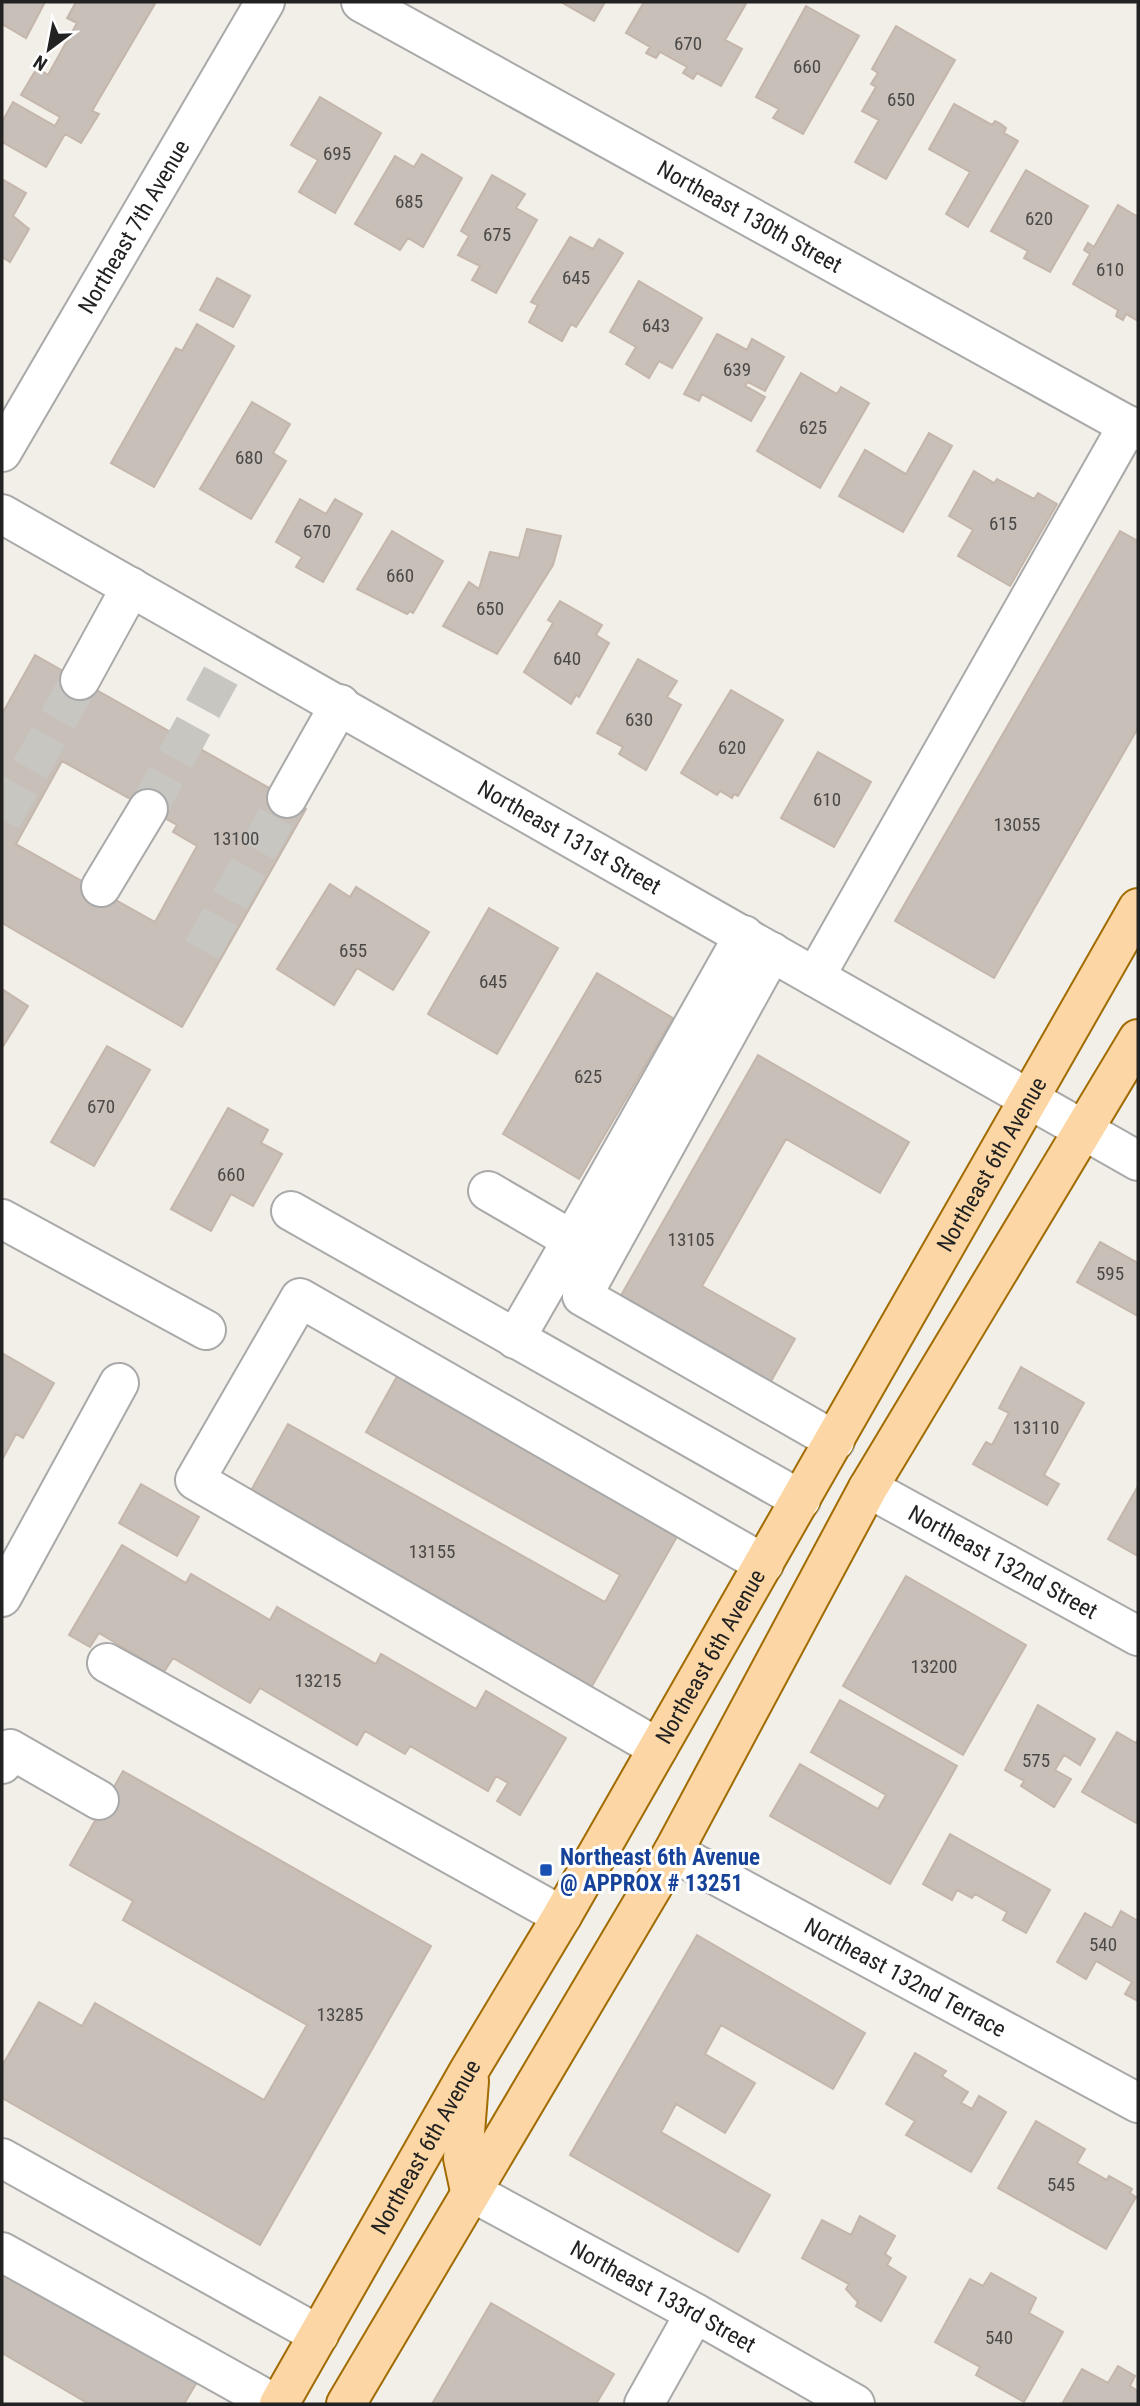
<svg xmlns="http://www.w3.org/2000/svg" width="1140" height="2406" font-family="'Roboto Condensed',sans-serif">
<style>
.building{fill:#c7bfb8;stroke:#c4b6ab;stroke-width:2;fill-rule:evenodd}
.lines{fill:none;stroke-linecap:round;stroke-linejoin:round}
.minor-tunnel{stroke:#c8c6c1;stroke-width:38;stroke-dasharray:38 19;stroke-linecap:butt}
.minor-casing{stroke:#a9a9a9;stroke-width:42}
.major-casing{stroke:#a06b00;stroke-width:42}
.minor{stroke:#fff;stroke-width:38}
.major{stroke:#fcd6a4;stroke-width:38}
.transit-dot{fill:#1a4fb4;stroke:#fff;stroke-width:2.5}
.labels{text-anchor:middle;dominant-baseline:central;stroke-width:6;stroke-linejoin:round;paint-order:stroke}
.number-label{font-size:19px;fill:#4b4948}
.street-label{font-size:23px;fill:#222;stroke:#fff}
.transit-label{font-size:23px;font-weight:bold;fill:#164399;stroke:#fff;text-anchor:start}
</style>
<rect width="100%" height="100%" fill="#f2efe9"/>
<path class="building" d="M 2,2 L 45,2 L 26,38 L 2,24 Z
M 76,2 L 156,2 L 92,111 L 99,114 L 81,143 L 65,134 L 46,167 L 2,142 L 2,122 L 13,102 L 55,126 L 60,117 L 21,95 L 37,68 L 48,75 L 77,23 L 67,18 Z
M 561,2 L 605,2 L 594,21 Z
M 644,2 L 747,2 L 725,40 L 742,49 L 721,86 L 697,73 L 693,79 L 683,73 L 687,67 L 660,52 L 656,58 L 646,53 L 650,47 L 626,33 Z
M 806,6 L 859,36 L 803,134 L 773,118 L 779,109 L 756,97 Z
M 896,26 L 955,60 L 886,179 L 855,162 L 879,120 L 862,111 L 876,87 L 871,84 L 878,73 L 872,69 Z
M 320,97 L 381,133 L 335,213 L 299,192 L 318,160 L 291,145 Z
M 954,104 L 992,125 L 995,121 L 1001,124 L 1006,128 L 1004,133 L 1018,141 L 968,227 L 946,214 L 970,172 L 929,149 Z
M 422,154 L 462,178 L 423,247 L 408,238 L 400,250 L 355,224 L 395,156 L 414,167 Z
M 1026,170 L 1088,206 L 1050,272 L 1024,258 L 1028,251 L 991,231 Z
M 492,175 L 525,194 L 516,208 L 537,220 L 496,293 L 472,280 L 480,266 L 458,255 L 469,236 L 461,231 Z
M 2,179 L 26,193 L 13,216 L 29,229 L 10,262 L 2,257 Z
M 1118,205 L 1138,217 L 1138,321 L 1126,314 L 1123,320 L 1116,316 L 1118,310 L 1073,284 L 1090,254 L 1084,250 L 1088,243 L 1094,247 Z
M 570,237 L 593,249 L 599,239 L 623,253 L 576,327 L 571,324 L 562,341 L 529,322 L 538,305 L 531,302 Z
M 217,278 L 250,296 L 233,327 L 200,310 Z
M 639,281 L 702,318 L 672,368 L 659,361 L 649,378 L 626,364 L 636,347 L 610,332 Z
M 197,324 L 234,346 L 154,487 L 111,463 L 176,348 L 182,351 Z
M 717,334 L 747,350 L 752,339 L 784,357 L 765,391 L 748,382 L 745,386 L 765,397 L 751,421 L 702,394 L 699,401 L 684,394 Z
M 801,373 L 837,394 L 841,387 L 869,403 L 820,488 L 757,451 Z
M 252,402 L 290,424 L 273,453 L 286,461 L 251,519 L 200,489 Z
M 929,433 L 952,446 L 903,532 L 839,496 L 865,450 L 906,474 Z
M 974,471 L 994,483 L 997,479 L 1034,499 L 1038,493 L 1057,504 L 1010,586 L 958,556 L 973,530 L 949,516 Z
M 300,499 L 326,514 L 335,499 L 362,514 L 323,582 L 296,567 L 302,557 L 276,542 Z
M 527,529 L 561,536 L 553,565 L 497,654 L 443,626 L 469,582 L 479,589 L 490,552 L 519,558 Z
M 392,531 L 443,561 L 413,613 L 410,611 L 407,614 L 357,589 Z
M 1120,531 L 1138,541 L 1138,728 L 994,978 L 895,921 Z
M 560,601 L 602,625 L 596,635 L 609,643 L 579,697 L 576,695 L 571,704 L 524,672 L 553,623 L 548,620 Z
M 35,655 L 306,809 L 182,1027 L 2,923 L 2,714 ZM 62,761 L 177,825 L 173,832 L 197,846 L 155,922 L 16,844 Z
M 638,659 L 677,681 L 667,697 L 681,705 L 646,770 L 619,754 L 623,747 L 597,733 Z
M 731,690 L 783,720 L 738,796 L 734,794 L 732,798 L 720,791 L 717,795 L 681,773 Z
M 818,752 L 871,782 L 834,847 L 781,818 Z
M 330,884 L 350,897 L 356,887 L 429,932 L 393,990 L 357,968 L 334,1005 L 277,969 Z
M 489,908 L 558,948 L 497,1054 L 428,1014 Z
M 597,973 L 673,1018 L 579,1179 L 503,1134 Z
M 2,989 L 28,1006 L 2,1048 Z
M 107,1046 L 150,1070 L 94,1166 L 51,1142 Z
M 758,1055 L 909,1142 L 880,1193 L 786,1139 L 702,1286 L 795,1339 L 765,1392 L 615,1306 Z
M 228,1108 L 268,1130 L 261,1143 L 282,1154 L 253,1206 L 231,1194 L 211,1231 L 171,1209 Z
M 1100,1242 L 1138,1263 L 1138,1316 L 1077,1282 Z
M 2,1353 L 54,1383 L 23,1438 L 16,1434 L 2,1460 Z
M 1021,1367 L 1084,1403 L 1044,1475 L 1059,1484 L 1047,1505 L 973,1464 L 986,1442 L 992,1445 L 1009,1413 L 999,1408 Z
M 401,1369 L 682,1528 L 591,1688 L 249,1494 L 288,1424 L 605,1602 L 620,1575 L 366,1432 Z
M 141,1484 L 199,1517 L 177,1556 L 119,1523 Z
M 1138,1486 L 1138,1556 L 1108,1539 Z
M 122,1545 L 186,1583 L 191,1574 L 270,1620 L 277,1607 L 376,1664 L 381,1654 L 476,1709 L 486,1691 L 566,1738 L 520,1815 L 497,1801 L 508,1783 L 496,1776 L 488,1791 L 410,1746 L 405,1754 L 365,1731 L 357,1745 L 260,1688 L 250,1703 L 173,1658 L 164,1672 L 99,1633 L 90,1647 L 69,1635 Z
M 906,1576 L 1026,1645 L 963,1755 L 843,1686 Z
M 840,1700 L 957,1766 L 890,1884 L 770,1816 L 800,1764 L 878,1809 L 886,1795 L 811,1752 Z
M 1038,1705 L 1095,1739 L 1080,1765 L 1064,1755 L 1055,1770 L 1071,1779 L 1054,1807 L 1021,1786 L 1024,1781 L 1005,1770 Z
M 1117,1732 L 1136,1743 L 1138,1739 L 1138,1824 L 1082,1792 Z
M 123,1771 L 431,1946 L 260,2245 L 2,2098 L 2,2066 L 39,2002 L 82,2026 L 95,2003 L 264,2100 L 307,2025 L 123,1920 L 133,1901 L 70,1865 Z
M 950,1834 L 1050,1890 L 1026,1933 L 1003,1920 L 1007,1912 L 975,1894 L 972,1898 L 957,1890 L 952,1900 L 923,1884 Z
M 1121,1911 L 1138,1921 L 1138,2001 L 1125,1994 L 1132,1982 L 1096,1961 L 1086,1979 L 1057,1962 L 1085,1913 L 1112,1928 Z
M 697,1935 L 865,2033 L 833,2089 L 721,2025 L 705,2054 L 755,2083 L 725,2133 L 676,2104 L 661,2132 L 770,2195 L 738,2252 L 570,2155 Z
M 915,2053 L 946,2071 L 942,2076 L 968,2092 L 961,2103 L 972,2109 L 979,2096 L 1006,2112 L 971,2172 L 906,2135 L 915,2121 L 886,2104 Z
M 1036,2121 L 1085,2149 L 1077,2163 L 1107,2180 L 1109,2176 L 1132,2189 L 1130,2193 L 1136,2197 L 1106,2249 L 998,2188 Z
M 860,2216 L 895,2236 L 885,2254 L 891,2258 L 887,2265 L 906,2277 L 881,2321 L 856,2306 L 858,2302 L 846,2289 L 849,2284 L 802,2258 L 822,2220 L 851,2235 Z
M 2,2269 L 197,2382 L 184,2404 L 89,2404 L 2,2353 Z
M 991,2273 L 1036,2298 L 1029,2313 L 1063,2332 L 1024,2402 L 976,2375 L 980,2367 L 935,2342 L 970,2279 L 983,2286 Z
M 491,2303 L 614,2374 L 596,2404 L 432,2404 Z
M 1118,2366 L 1135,2376 L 1130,2386 L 1138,2391 L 1138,2404 L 1062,2404 L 1082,2369 L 1108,2383 Z"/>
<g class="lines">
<path class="minor-tunnel" d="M 148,809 L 237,646
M 2,819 L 80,680
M 202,950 L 287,798"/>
<defs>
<g id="minor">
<path id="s1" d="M 361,2 L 1138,431"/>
<path id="s2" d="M 2,452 L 265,2"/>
<path id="s3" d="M 2,514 L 1138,1161"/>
<path d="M 80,680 L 131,587"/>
<path d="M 287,798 L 340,704"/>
<path d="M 101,887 L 148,809"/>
<path d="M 772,952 L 582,1296 L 835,1441"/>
<path d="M 815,977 L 1128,425"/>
<path d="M 488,1191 L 572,1240 L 744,935"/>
<path d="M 291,1211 L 801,1500"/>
<path d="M 2,1219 L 206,1330"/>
<path d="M 515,1339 L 572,1240"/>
<path id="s4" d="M 868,1488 L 1138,1636"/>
<path d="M 2,1597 L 119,1383"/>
<path d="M 107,1663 L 562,1916"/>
<path d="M 658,1748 L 195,1480 L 300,1298 L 764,1564"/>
<path d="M 2,1764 L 10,1749 L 99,1800"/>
<path id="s5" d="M 673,1852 L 1138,2103"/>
<path d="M 2,2158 L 319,2335"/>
<path id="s6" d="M 470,2191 L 695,2313 L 855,2404"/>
<path d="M 2,2252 L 275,2404"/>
<path d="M 644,2404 L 695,2313"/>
</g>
<g id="major">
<path d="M 469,2081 L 463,2158 L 470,2191"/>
<path id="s7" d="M 279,2404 L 470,2069 L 562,1916 L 1138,908"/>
<path d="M 346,2404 L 673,1852 L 868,1488 L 1138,1039"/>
</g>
</defs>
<use href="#minor" class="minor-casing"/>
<use href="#major" class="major-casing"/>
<use href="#minor" class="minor"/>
<use href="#major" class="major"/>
</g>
<rect class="transit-dot" x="539" y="1863" width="14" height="14" rx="3.5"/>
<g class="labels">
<g class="number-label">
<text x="688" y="43">670</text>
<text x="807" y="66">660</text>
<text x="901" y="99">650</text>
<text x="337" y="153">695</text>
<text x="409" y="201">685</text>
<text x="1039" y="218">620</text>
<text x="497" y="234">675</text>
<text x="1110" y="269">610</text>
<text x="576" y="277">645</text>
<text x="656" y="325">643</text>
<text x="737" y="369">639</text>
<text x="813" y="427">625</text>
<text x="249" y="457">680</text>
<text x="1003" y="523">615</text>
<text x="317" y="531">670</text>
<text x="400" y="575">660</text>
<text x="490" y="608">650</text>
<text x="567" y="658">640</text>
<text x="639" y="719">630</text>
<text x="732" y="747">620</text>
<text x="827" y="799">610</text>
<text x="1017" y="824">13055</text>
<text x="236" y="838">13100</text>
<text x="353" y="950">655</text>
<text x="493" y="981">645</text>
<text x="588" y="1076">625</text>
<text x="101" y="1106">670</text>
<text x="231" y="1174">660</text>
<text x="691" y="1239">13105</text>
<text x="1110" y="1273">595</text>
<text x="1036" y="1427">13110</text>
<text x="432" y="1551">13155</text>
<text x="934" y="1666">13200</text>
<text x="318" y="1680">13215</text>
<text x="1036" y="1760">575</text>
<text x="1103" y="1944">540</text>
<text x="340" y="2014">13285</text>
<text x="1061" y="2184">545</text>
<text x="999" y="2337">540</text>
</g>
<g class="street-label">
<text stroke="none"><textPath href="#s1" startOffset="444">Northeast 130th Street</textPath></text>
<text stroke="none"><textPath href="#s2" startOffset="261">Northeast 7th Avenue</textPath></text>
<text stroke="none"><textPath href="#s3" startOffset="653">Northeast 131st Street</textPath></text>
<text stroke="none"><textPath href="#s7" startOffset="1430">Northeast 6th Avenue</textPath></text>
<text stroke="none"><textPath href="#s4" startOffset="154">Northeast 132nd Street</textPath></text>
<text stroke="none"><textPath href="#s7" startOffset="863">Northeast 6th Avenue</textPath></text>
<text stroke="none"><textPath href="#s5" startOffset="264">Northeast 132nd Terrace</textPath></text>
<text stroke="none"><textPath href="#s7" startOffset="296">Northeast 6th Avenue</textPath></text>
<text stroke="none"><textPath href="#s6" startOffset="220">Northeast 133rd Street</textPath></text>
</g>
<g class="transit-label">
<text x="560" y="1857">Northeast 6th Avenue<tspan x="560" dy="26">@ APPROX # 13251</tspan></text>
</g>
</g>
<rect width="1140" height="2406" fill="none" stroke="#222222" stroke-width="7"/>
<g transform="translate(49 49) rotate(212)" stroke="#ffffff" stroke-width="5" paint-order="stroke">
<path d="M0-5L12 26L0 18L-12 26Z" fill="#222222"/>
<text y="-10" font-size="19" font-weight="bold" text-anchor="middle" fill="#222222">N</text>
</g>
</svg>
